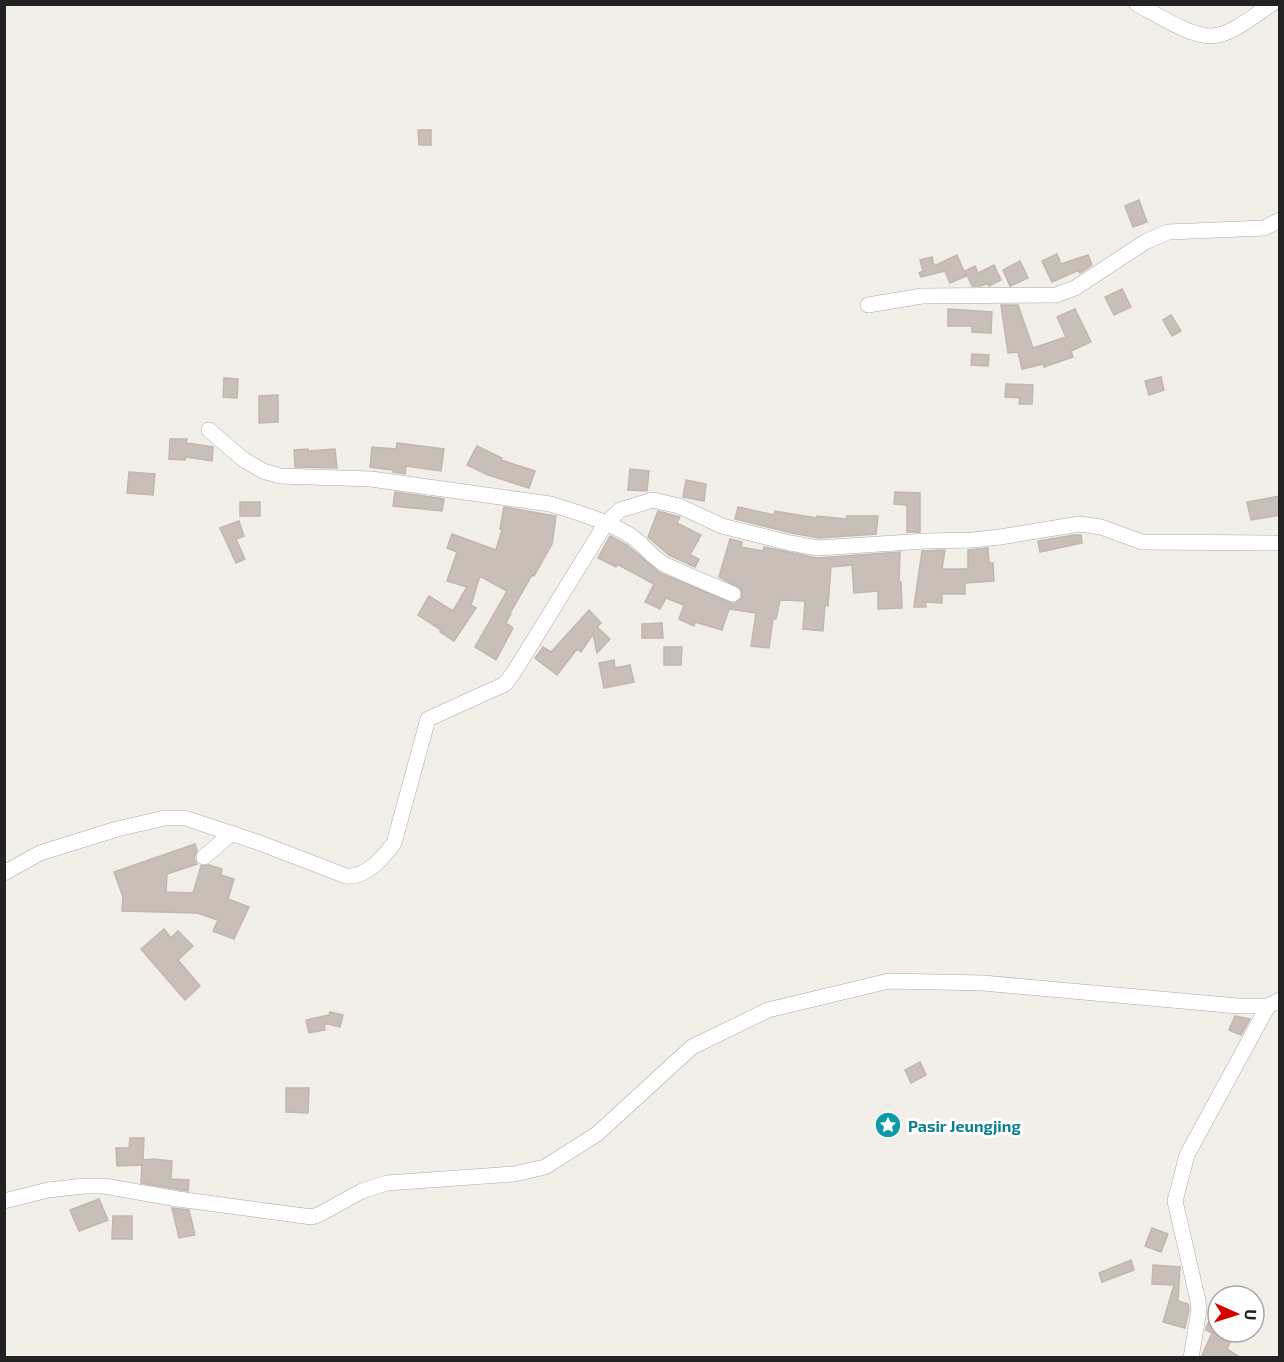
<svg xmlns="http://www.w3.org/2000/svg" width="1284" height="1362" font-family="'Exo 2',sans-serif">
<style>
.building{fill:#c7bfb8;stroke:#c4b6ab;stroke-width:1.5}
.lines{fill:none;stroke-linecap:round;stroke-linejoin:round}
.minor-casing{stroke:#a9a9a9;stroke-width:16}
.minor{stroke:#fff;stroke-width:15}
.labels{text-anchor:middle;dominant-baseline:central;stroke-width:6;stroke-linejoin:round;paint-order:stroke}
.culture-label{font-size:16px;font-weight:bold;fill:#0d838f;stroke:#fff;text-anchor:start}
</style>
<rect width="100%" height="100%" fill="#f2efe9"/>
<path class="building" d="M 418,130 L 431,130 L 431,145 L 419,145 Z
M 1139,200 L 1147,222 L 1133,227 L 1125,206 Z
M 1057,254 L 1061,264 L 1088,255 L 1092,265 L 1080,273 L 1079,270 L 1052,282 L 1042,261 Z
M 957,255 L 966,276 L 950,283 L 945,271 L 921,277 L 919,273 L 923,271 L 920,260 L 932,257 L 934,266 Z
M 1020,261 L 1028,278 L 1010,286 L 1003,270 Z
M 994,265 L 1001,280 L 989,286 L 988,283 L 981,286 L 972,286 L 965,271 L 975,266 L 978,273 Z
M 1122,289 L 1131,307 L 1114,315 L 1105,297 Z
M 1001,305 L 1018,305 L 1033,348 L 1066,337 L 1057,317 L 1075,309 L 1091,342 L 1071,351 L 1073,357 L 1044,367 L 1043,364 L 1022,369 L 1018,352 L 1008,353 Z
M 948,309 L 992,312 L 991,333 L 972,332 L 972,326 L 948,326 Z
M 1171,315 L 1181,331 L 1172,336 L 1163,320 Z
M 972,354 L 989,355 L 988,366 L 971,365 Z
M 1161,377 L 1164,390 L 1149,395 L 1145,381 Z
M 224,378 L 238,379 L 237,398 L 223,397 Z
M 1006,384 L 1033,385 L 1032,404 L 1019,404 L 1020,398 L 1005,397 Z
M 278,395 L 278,422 L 259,423 L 259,396 Z
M 170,439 L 187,439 L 186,443 L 213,447 L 212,461 L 186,457 L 185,460 L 169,459 Z
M 397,443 L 444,449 L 441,471 L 406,466 L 405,474 L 393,472 L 393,470 L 370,467 L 372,447 L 396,449 Z
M 477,446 L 502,458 L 501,460 L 535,471 L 529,488 L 488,475 L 467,465 Z
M 308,449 L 308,451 L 335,449 L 337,468 L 295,467 L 294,450 Z
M 630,469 L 649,471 L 647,491 L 628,490 Z
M 129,472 L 155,474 L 153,495 L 127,493 Z
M 686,480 L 706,484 L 704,501 L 683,497 Z
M 395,492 L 444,499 L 442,511 L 393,506 Z
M 895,492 L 920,493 L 920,532 L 907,532 L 907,505 L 894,504 Z
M 1280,496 L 1280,515 L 1251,520 L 1247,502 Z
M 240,502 L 260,502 L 260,516 L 240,516 Z
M 504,507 L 556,516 L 552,544 L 534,576 L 532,575 L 510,613 L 511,614 L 506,623 L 513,628 L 496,660 L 475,647 L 507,591 L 480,576 L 471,605 L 476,608 L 454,641 L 440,632 L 441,630 L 418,615 L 429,596 L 453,611 L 467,587 L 447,581 L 457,552 L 447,548 L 452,534 L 496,550 L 502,529 L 500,529 Z
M 738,507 L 774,515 L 775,511 L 817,518 L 817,516 L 846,519 L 847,516 L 878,516 L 876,534 L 819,538 L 792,533 L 735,519 Z
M 658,511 L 680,517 L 677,523 L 701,535 L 690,555 L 699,559 L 695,567 L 669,555 L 648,537 Z
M 239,521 L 244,536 L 236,539 L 245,559 L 236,563 L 220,528 Z
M 1074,535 L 1081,535 L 1082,543 L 1040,552 L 1038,541 Z
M 610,536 L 627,545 L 660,573 L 734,604 L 742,598 L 741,589 L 719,577 L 730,539 L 742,542 L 741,547 L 763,551 L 764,547 L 817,558 L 900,552 L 899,582 L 901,582 L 902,608 L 878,609 L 878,591 L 854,593 L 852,565 L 831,567 L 828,606 L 825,605 L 823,631 L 803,629 L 805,601 L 780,600 L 776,619 L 773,619 L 769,648 L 751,646 L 756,613 L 729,609 L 722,630 L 695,622 L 694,626 L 679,619 L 684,605 L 666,598 L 660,609 L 645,602 L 654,584 L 617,564 L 616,567 L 598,558 Z
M 988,548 L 989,563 L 993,563 L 994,581 L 965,583 L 965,594 L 942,594 L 942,603 L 925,602 L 926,607 L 914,607 L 922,551 L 945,550 L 942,569 L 968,569 L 968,550 Z
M 589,610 L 601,623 L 597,627 L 610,639 L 597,653 L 593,634 L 581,652 L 577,649 L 557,675 L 535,658 L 543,647 L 551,652 Z
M 662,623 L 663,638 L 642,638 L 642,624 Z
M 664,647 L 682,647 L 681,665 L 664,665 Z
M 614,660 L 615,668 L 630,665 L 634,682 L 604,688 L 599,663 Z
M 195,844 L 197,851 L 194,858 L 197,864 L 167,874 L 166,892 L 193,893 L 201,866 L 209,865 L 222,869 L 221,875 L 234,879 L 228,899 L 249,907 L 234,939 L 213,931 L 218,920 L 197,913 L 122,911 L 123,897 L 114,872 Z
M 164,929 L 171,938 L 178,931 L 193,946 L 178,960 L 200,986 L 185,1000 L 141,949 Z
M 330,1012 L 343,1015 L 340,1027 L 324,1023 L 325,1030 L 309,1033 L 306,1020 L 329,1015 Z
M 1235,1016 L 1250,1019 L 1241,1035 L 1229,1030 Z
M 920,1062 L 926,1075 L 911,1083 L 905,1070 Z
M 286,1088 L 309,1088 L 308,1113 L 286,1112 Z
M 130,1138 L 144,1138 L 143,1160 L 153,1159 L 172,1161 L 171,1179 L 189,1180 L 188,1191 L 141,1183 L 142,1165 L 117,1166 L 116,1148 L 129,1148 Z
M 99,1199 L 108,1220 L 79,1231 L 70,1210 Z
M 172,1208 L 189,1210 L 195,1235 L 179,1238 Z
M 113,1216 L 132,1216 L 132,1239 L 112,1239 Z
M 1152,1228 L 1168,1234 L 1161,1252 L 1145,1246 Z
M 1131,1260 L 1134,1270 L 1102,1282 L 1099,1273 Z
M 1153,1265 L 1180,1267 L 1178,1301 L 1188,1304 L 1189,1310 L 1185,1328 L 1163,1322 L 1174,1285 L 1152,1284 Z
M 1218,1303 L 1218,1332 L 1235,1332 L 1227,1349 L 1241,1358 L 1201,1358 L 1212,1333 L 1206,1330 L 1206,1328 Z"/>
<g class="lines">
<defs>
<path id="minor" d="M 1137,4 C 1158,15 1196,41 1219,35 C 1238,30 1256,14 1272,4
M 868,305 L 922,296 L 1056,295 L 1075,288 L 1145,242 L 1168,232 L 1264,228 L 1280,220
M 209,430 L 244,460 L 263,471 L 280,476 L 371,479 L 550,504 C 576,512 604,520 628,534 C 642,542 650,556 664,564 C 686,575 710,584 733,594
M 204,857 L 232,833
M 4,873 L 40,853 L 117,829 L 165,818 L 185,818 L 260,843 L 346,876 C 366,878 383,858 394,843 L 428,719 L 505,684 L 514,672 L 606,523 L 620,510 L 653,500 L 679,506 L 722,526 L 790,543 L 818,548 L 926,541 L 972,540 L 1000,537 L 1079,524 L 1101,527 L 1142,542 L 1280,543
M 4,1201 L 48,1190 L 85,1186 L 104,1186 L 178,1199 L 312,1217 L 320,1214 L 362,1191 L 387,1183 L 514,1174 L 545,1167 L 597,1134 L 692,1047 L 768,1010 L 889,981 L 983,983 L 1238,1006 L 1268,1006 L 1280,1000
M 1191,1358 L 1199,1310 L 1198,1301 L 1175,1201 L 1187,1155 L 1268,1006"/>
</defs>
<use href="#minor" class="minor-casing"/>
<use href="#minor" class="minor"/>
</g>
<defs>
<symbol id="sight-disc" viewBox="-11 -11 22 22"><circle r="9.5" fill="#0f9aa8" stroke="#fff"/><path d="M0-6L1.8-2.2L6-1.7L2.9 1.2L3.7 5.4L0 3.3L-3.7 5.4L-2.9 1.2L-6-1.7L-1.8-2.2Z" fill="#fff"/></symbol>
</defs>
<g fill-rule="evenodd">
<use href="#sight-disc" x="873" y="1110" width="30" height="30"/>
</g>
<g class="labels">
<g class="culture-label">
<text x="908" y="1125">Pasir Jeungjing</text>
</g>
</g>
<rect width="1284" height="1362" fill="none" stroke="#222222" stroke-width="12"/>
<g transform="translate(1236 1314) rotate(93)"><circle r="28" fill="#ffffff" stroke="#a7a7a7" stroke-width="1.5"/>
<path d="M0-4.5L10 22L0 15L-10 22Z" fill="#d40000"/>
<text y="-9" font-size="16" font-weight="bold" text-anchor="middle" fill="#222222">U</text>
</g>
</svg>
